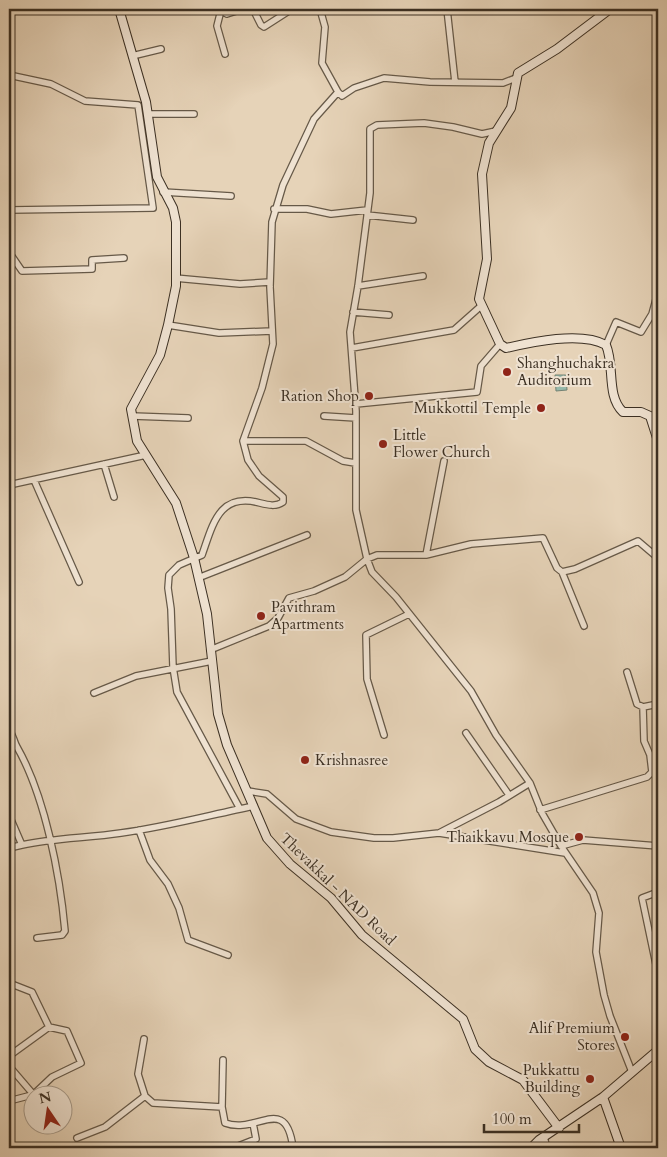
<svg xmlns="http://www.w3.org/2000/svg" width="667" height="1157" font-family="Cardo,serif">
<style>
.water{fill:url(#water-waves);stroke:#738274}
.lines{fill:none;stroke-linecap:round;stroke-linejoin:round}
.street-casing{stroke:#665948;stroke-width:8}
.secondary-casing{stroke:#3c3023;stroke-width:10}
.street{stroke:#efe2d1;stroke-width:5.5}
.secondary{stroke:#efe2d1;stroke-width:8}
.poi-dot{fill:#8f2418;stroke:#efe2d1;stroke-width:2}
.labels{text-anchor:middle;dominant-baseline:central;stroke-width:4;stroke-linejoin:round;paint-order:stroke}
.poi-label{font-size:15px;fill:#3c3023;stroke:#efe2d1;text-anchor:end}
.street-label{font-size:15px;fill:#3c3023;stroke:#efe2d1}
</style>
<defs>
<pattern id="water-waves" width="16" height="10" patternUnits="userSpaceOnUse" patternTransform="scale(1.25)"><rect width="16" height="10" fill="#97b9aa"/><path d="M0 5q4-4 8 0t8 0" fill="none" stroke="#7c978a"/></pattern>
</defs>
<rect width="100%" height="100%" fill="#e6d3b8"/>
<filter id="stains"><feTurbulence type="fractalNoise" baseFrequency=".004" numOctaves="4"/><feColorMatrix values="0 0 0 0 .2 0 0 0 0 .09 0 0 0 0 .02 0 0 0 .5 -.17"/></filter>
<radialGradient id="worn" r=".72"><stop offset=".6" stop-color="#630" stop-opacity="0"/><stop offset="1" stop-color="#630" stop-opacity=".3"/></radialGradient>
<path class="water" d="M 555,375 L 566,375 L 567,390 L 556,391 Z"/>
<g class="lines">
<defs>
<path id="street" d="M 218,9 L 227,14 L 243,9
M 253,9 L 261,25 L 264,27 L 292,9
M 320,9 L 325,27 L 322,63 L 338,92 L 342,96 L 354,88 L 384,78 L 430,82 L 503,83 L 516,78
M 447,9 L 455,82
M 221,10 L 217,26 L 225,54
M 132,56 L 161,49
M 9,75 L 51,84 L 85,101 L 138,105 L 153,208 L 9,210
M 147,114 L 194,114
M 496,131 L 482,134 L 453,127 L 424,123 L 377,125 L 370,129 L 370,193 L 358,286 L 350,332 L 356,411 L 356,510 L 367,559 L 372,572 L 396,597 L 471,691 L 496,735 L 530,783 L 542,813 L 561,846 L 593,893 L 599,913 L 596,952 L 604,995 L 610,1016 L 632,1072
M 163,192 L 231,196
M 274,209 L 307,209 L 331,214 L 367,210
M 367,215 L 413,220
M 9,252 L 22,271 L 92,269 L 92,260 L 124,258
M 175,278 L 240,284 L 270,282
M 358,286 L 423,276
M 353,312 L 389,315
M 168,325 L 219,333 L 272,331
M 606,345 L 616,322 L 641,332 L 652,314 L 658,292
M 352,348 L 454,330 L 481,306
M 356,404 L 477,392 L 481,366 L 500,344
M 132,416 L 188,418
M 324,416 L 356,418
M 243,441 L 306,441 L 343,461 L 355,463
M 104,464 L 114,497
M 34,480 L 79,582
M 9,485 L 146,455
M 426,555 L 444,461
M 562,572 L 584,626
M 198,578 L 307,535
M 210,650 L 269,626 L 278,618 L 289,598 L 314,591 L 345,577 L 367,559 L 377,555 L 426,555 L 471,544 L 543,538 L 557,568 L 562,572 L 575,569 L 638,541 L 658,558
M 627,672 L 637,704 L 643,707 L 658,704
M 94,693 L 136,676 L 212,661
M 9,730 C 14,736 13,740 17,747 C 45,796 60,875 65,931 L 62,935 L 37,938
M 466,733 L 509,795
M 384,735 L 367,679 L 366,635 L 409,614
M 248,791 L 267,794 L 296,819 L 331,832 L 374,838 L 393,838 L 439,833 L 499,802 L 530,783
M 240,809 L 177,692 L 173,667 L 171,609 L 168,588 L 169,575 L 179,565 L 202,555 C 213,524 219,492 260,503 C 268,505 276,507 283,502 L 283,497 L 259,476 L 248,460 L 243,441 L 262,388 L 273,344 L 270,287 L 272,222 L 283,185 L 314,119 L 338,92
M 540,810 L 647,777 L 652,772 L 650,755 L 644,741 L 643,707
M 9,815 L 22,845 C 54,838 88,838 121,833 C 166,827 210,815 254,806
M 139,830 L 150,860 L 168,884 L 179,908 L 188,940 L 228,955
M 439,833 L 565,853
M 561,846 L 583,840 L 658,846
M 9,848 L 22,845
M 658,892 L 642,898 L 658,974
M 9,983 L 32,992 L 49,1027
M 144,1039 L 138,1074 L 145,1096
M 9,1056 L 49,1027 L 67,1031 L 81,1063 L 52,1077 L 34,1094
M 223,1060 L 222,1107 L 225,1123 C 257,1135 286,1093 293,1148
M 9,1066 L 33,1094
M 9,1101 L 32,1095
M 544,1137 L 547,1148
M 77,1138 L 105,1127 L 145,1096 L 153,1103 L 222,1107
M 233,1148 L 256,1139 L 253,1123"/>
<path id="secondary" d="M 119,9 L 146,102 L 157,177 L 173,208 L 176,222 L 176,286 L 168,325 L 160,355 L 131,409 L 137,441 L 176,503 L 194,558 L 207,614 L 218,714 L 227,745 L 267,838 L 290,864 L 331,898 L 362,935 L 463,1019 L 475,1049 L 489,1062 L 523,1080 L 559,1128
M 610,9 L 557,49 L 518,73 L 511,108 L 489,143 L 482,174 L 487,259 L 479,299 L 500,344 L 506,348 C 532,342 581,331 606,345 C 615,366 606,396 623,412 L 641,412 L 650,416 L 658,441
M 603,1097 L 621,1148
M 531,1148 L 539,1140 L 603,1097 L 658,1050"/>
</defs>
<use href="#street" class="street-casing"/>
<use href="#secondary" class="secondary-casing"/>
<use href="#street" class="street"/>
<use href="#secondary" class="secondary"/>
</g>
<g class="poi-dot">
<circle cx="507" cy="372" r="5"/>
<circle cx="369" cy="396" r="5"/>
<circle cx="541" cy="408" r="5"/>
<circle cx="383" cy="444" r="5"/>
<circle cx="261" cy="616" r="5"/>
<circle cx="305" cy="760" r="5"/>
<circle cx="579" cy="837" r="5"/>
<circle cx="625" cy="1037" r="5"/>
<circle cx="590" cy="1079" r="5"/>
</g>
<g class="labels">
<g class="poi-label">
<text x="517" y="363" text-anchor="start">Shanghuchakra<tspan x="517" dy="17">Auditorium</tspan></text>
<text x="359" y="396">Ration Shop</text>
<text x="531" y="408">Mukkottil Temple</text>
<text x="393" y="435" text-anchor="start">Little<tspan x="393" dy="17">Flower Church</tspan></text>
<text x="271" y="607" text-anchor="start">Pavithram<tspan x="271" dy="17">Apartments</tspan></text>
<text x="315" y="760" text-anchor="start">Krishnasree</text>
<text x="569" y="837">Thaikkavu Mosque</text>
<text x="615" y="1028">Alif Premium<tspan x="615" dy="17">Stores</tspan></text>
<text x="580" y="1070">Pukkattu<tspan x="580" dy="17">Building</tspan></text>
</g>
<g class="street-label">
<text transform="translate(338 889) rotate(44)">Thevakkal - NAD Road</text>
</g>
</g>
<rect width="667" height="1157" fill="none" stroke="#e6d3b8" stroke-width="30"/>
<rect x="10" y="10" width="647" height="1137" fill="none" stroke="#3c3023" stroke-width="2.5"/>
<rect x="15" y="15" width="637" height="1127" fill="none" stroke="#3c3023"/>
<g transform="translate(48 1110) rotate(347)"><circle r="24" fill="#efe2d1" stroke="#a79b8b"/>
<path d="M0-4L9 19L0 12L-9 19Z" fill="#8f2418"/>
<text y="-8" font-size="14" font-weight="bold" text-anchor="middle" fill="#3c3023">N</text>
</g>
<path d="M484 1124v8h95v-8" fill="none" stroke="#3c3023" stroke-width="2.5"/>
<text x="492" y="1124" font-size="15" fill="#3c3023" stroke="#efe2d1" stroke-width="4" paint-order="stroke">100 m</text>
<rect width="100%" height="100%" filter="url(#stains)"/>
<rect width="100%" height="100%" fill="url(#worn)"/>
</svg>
